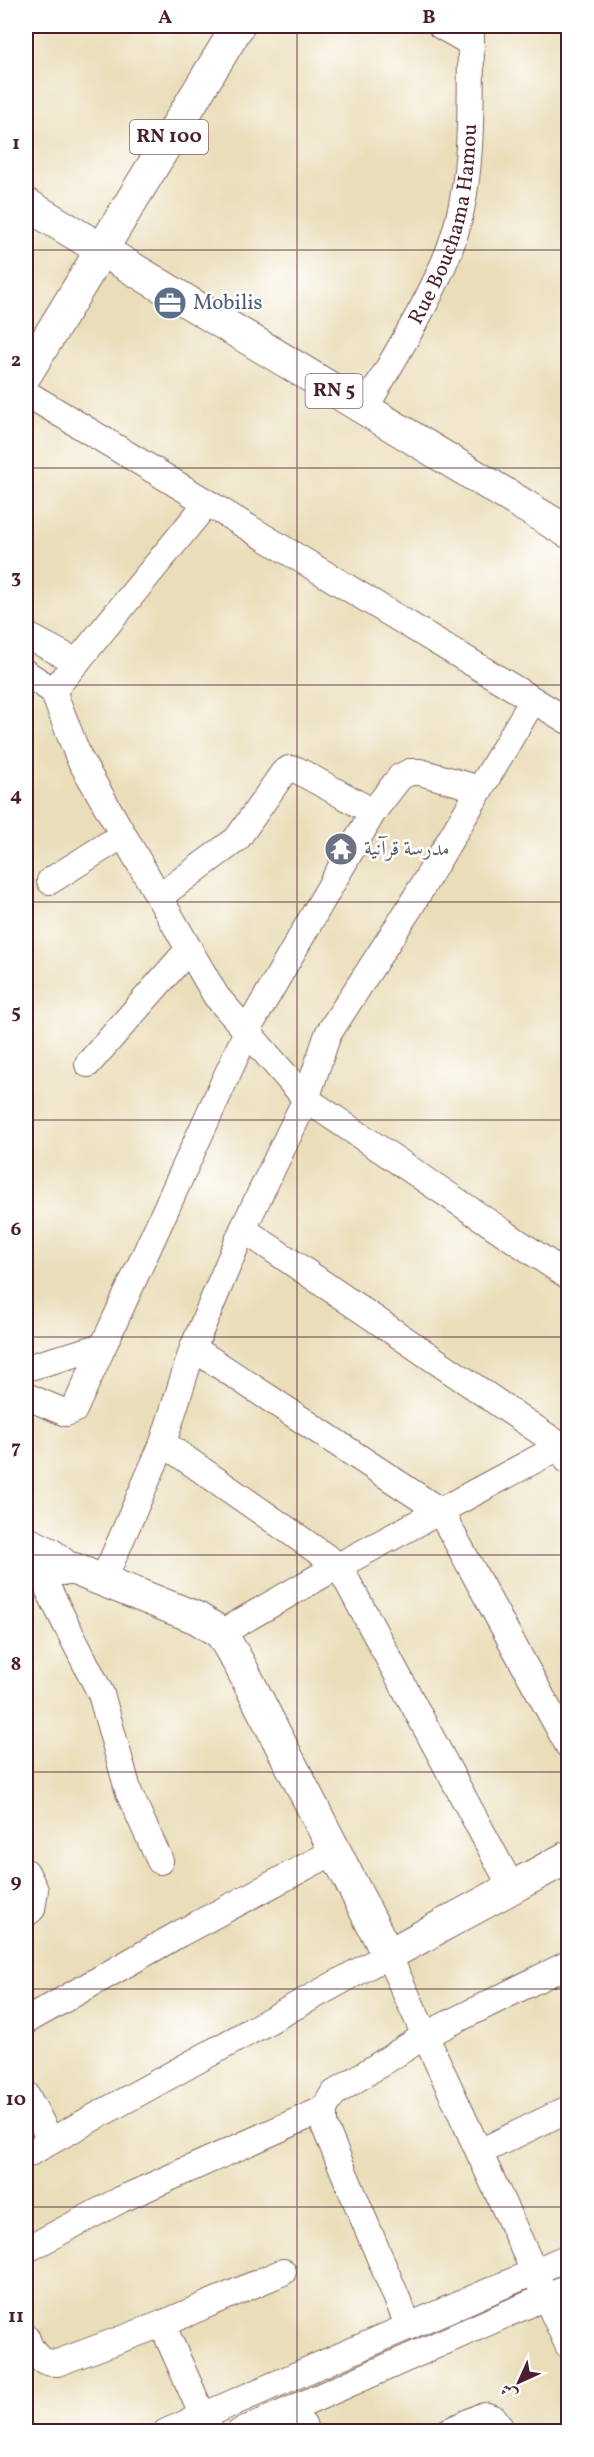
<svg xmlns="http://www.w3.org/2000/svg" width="594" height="2457" font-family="Vollkorn,Amiri,serif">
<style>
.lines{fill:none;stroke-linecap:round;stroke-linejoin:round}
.minor-casing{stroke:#82625d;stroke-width:28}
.major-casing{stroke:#82625d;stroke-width:34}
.minor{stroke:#fff;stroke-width:26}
.major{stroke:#fff;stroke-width:32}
.grid{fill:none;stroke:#4a1f2b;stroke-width:1.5;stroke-opacity:0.55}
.labels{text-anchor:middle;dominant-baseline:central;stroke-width:5;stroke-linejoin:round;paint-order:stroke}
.shield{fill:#fff;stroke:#80626b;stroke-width:1.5}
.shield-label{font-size:20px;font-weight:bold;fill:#4a1f2b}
.street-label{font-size:21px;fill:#4a1f2b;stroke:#fff}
.service-label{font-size:21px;fill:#4e5e75;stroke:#fff;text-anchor:start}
.worship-label{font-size:21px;fill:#5b616d;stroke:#fff;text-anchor:start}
.neatline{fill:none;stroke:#4a1f2b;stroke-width:2}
.grid-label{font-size:20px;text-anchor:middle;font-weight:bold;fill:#4a1f2b}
</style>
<rect width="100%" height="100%" fill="#fff"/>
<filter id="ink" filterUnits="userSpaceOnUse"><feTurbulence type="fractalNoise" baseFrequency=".0167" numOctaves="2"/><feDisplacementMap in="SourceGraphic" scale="12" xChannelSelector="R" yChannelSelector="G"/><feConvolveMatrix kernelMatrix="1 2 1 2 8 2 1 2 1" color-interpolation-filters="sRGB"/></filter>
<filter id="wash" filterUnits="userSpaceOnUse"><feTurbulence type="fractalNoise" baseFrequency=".008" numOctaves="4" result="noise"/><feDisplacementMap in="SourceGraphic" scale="24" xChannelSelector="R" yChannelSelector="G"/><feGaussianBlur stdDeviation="1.35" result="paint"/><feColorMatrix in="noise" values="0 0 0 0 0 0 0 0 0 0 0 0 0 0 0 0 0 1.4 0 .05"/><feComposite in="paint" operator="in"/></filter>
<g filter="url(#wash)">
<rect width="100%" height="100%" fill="#eadeba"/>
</g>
<g filter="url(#ink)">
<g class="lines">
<defs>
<g id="minor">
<path d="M 441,26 L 471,43"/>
<path d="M 26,393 L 568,721"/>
<path id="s1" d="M 365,409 C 395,354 441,286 457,226 C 474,164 470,89 471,26"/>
<path d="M 26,635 L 77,662"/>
<path d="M 26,673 L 53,691 L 79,758 L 216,996 L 306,1099 L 568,1276"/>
<path d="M 53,691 L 207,503"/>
<path d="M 50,881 L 123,835"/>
<path d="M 159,897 L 237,839 L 283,773 L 289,769 L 297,770 L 373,812"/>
<path d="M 88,1064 L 189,949"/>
<path d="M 243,1229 L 561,1446 L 568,1461"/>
<path d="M 193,1348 L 440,1511 L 568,1745"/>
<path d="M 26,1368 L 100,1347"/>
<path d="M 26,1396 L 66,1413 L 74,1410 L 248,1029 L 373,812 L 400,777 L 410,772 L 420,772 L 480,789"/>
<path d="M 163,1443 L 339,1566 L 512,1888"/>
<path d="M 26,1539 L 51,1551 L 74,1569"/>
<path d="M 38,1569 L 101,1694 L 129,1793 L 160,1861"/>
<path d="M 103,1581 L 163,1443 L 193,1348 L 243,1229 L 306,1099 L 328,1034 L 409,909 L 533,700"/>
<path d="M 221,1633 L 329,1571 L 568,1442"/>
<path d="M 26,1872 L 35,1890 L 32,1909 L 26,1914"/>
<path d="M 26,2021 L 179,1934 L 335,1851"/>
<path d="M 26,2094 L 51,2141"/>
<path d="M 480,2152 L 568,2109"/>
<path d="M 26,2155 L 388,1955 L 568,2345"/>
<path d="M 26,2250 L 122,2199 L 324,2109"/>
<path d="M 162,2324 L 210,2432"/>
<path d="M 409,2327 L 324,2125 L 324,2109 L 333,2094 L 426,2035 L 568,1964"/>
<path d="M 26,2337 C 32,2354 39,2363 57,2363 L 162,2324 L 283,2272"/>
<path d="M 303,2425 L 306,2432"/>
<path d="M 166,2432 L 568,2257"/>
<path d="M 240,2432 L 568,2287"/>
<path d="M 447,2432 L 484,2415 L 495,2419 L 503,2432"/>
</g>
<path id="major" d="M 26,204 L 568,532
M 26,374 L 238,26
M 26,1575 L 38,1569 L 74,1569 L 197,1618 L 221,1633 L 241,1667 L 388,1955 L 568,1857"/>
</defs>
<use href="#minor" class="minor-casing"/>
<use href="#major" class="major-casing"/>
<use href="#minor" class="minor"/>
<use href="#major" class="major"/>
</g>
</g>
<path class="grid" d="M 297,26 L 297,2432M 26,250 L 568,250M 26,468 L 568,468M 26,685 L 568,685M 26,902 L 568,902M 26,1120 L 568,1120M 26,1337 L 568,1337M 26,1555 L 568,1555M 26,1772 L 568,1772M 26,1989 L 568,1989M 26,2207 L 568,2207"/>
<defs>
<symbol id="office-disc" viewBox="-11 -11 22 22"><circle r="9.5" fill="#5c6f8a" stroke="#fff"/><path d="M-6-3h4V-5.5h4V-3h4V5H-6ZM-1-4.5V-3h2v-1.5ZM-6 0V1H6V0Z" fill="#fff"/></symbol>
<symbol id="temple-disc" viewBox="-11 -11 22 22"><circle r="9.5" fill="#6b7280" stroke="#fff"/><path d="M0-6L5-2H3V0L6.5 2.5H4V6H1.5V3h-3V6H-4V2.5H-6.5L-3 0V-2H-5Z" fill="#fff"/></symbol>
</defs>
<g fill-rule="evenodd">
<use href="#office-disc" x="151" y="284" width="38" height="38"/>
<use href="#temple-disc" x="322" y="830" width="38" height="38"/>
</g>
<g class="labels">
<g class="shield">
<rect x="130" y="120" width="78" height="34" rx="4.5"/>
<rect x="305.5" y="374" width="57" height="34" rx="4.5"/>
</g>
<g class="shield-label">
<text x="169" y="137">RN 100</text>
<text x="334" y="391">RN 5</text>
</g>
<g class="street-label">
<text stroke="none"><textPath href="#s1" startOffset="204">Rue Bouchama Hamou</textPath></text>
</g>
<g class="service-label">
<text x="193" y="303">Mobilis</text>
</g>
<g class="worship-label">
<text x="364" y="849">مدرسة قرآنية</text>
</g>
</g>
<rect width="594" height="2457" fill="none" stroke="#fff" stroke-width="66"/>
<g transform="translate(519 2382) rotate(225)" stroke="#ffffff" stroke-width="4.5" paint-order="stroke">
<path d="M0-4.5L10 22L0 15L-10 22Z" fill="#4a1f2b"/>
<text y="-9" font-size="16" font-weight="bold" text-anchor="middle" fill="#4a1f2b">ش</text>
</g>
<rect x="33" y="33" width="528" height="2391" class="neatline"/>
<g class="grid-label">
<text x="165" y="23">A</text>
<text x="429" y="23">B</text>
<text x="16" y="149">1</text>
<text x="16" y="366">2</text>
<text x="16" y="583">3</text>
<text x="16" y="801">4</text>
<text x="16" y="1018">5</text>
<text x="16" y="1235">6</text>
<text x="16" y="1453">7</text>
<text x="16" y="1670">8</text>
<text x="16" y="1887">9</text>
<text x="16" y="2105">10</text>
<text x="16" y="2322">11</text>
</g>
</svg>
